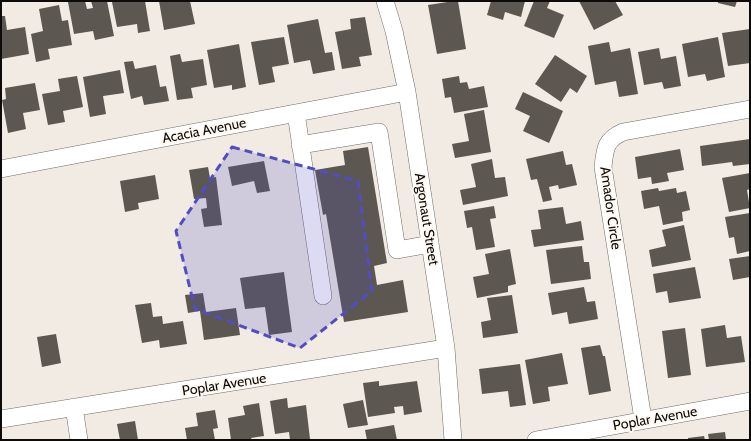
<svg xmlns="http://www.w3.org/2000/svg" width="751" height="441" font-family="Cabin,sans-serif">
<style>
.building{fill:#5d5751}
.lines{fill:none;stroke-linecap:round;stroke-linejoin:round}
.minor-casing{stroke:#706b64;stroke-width:18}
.minor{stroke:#fff;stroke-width:17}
.marked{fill:#524dc5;fill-opacity:0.2;stroke:#524dc5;stroke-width:3;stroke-dasharray:8 5;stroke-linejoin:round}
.labels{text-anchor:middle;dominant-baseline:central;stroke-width:4;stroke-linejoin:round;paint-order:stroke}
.street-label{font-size:14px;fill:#0d0b09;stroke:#fef8f1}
</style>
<rect width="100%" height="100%" fill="#f1ebe3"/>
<path class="building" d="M 75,1 L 85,1 L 87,9 L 93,8 L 91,1 L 107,1 L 114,36 L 95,40 L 93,31 L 74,34 L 68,2 Z
M 117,1 L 145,1 L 150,31 L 138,33 L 137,24 L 117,27 L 112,2 Z
M 159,1 L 190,1 L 195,24 L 164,30 Z
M 454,1 L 458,1 L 466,49 L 437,54 L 428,5 Z
M 491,1 L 525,1 L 521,17 L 505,12 L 503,20 L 487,15 Z
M 534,1 L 550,1 L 547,8 L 564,15 L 554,38 L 524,26 Z
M 579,1 L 615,1 L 623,15 L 594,30 Z
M 718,1 L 737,1 L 735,7 L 718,3 Z
M 59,5 L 62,21 L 68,20 L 72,45 L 48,49 L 50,59 L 36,62 L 31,34 L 43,31 L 39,9 Z
M 1,16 L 5,16 L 7,30 L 25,27 L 29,54 L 1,59 Z
M 365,17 L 372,55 L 359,57 L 361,66 L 342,69 L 335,32 L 351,29 L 350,19 Z
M 318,19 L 325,53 L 332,52 L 335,70 L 313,74 L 310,60 L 294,63 L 287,25 Z
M 750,29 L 750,63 L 728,66 L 722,33 Z
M 284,37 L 289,64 L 272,67 L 275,82 L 259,85 L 251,42 Z
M 718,37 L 725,77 L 707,81 L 705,74 L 688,77 L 682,44 Z
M 609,42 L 611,52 L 630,48 L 638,94 L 619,97 L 616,81 L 595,85 L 588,46 Z
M 239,44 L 246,87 L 232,90 L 232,85 L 214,88 L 207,50 Z
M 659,48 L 661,59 L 676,56 L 681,86 L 664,89 L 662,82 L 644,85 L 638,52 Z
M 180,54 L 182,62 L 203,59 L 207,85 L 191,88 L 193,98 L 177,100 L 170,56 Z
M 555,55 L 587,76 L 577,93 L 570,88 L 561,102 L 535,84 Z
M 133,61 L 135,69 L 156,65 L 160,87 L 166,86 L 169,101 L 144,105 L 142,96 L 131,99 L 124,62 Z
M 120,70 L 124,93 L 103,96 L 106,114 L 90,117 L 83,77 Z
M 77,76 L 83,107 L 63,111 L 65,122 L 48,125 L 42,94 L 60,91 L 58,79 Z
M 459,76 L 460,83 L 467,82 L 469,89 L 484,86 L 488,107 L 454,113 L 451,97 L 445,98 L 442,79 Z
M 35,83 L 40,110 L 23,113 L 26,129 L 8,133 L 2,100 L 6,99 L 5,88 Z
M 523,92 L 563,111 L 549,143 L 523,131 L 530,116 L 515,109 Z
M 484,110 L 491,152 L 455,158 L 452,144 L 469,141 L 464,114 Z
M 750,139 L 750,164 L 733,166 L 732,162 L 702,166 L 700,146 Z
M 368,147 L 387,263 L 374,266 L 377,285 L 403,280 L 408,312 L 344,322 L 326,214 L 323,215 L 315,170 L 345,165 L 343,151 Z
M 680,149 L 684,170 L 667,173 L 669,181 L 652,184 L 651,177 L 638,179 L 635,157 Z
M 563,151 L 566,165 L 572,164 L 577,185 L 559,189 L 558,185 L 549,187 L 552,200 L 543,202 L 537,179 L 531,180 L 526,159 Z
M 492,159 L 495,178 L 505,177 L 508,196 L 463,205 L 460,190 L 476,187 L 471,164 Z
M 264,161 L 270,191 L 257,193 L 254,181 L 232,186 L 228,167 Z
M 208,167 L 210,178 L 216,177 L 222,225 L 204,227 L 201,209 L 207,208 L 206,198 L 194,199 L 189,170 Z
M 750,173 L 750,189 L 747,190 L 750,208 L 729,212 L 722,178 Z
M 155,175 L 159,199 L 138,203 L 139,209 L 125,212 L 120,181 Z
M 658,188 L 659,191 L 676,188 L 677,193 L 686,191 L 690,210 L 682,212 L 683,221 L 663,225 L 659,206 L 644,209 L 641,191 Z
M 494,206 L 496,218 L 490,219 L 495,247 L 476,250 L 472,227 L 467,228 L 464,211 Z
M 563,207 L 566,224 L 581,221 L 584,240 L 534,247 L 531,230 L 541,229 L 538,210 Z
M 750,213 L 750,251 L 737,254 L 734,237 L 729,238 L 725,217 Z
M 684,225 L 691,260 L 652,267 L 649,250 L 666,246 L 662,230 Z
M 582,246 L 584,262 L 589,262 L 591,279 L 551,284 L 546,250 Z
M 510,249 L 516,284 L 508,286 L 508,292 L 477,298 L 473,277 L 489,274 L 485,254 Z
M 750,256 L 750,277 L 733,280 L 729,259 Z
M 695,267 L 701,298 L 669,303 L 667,291 L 656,293 L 653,274 Z
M 284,272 L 292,332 L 269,335 L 265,307 L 245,309 L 240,278 Z
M 584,287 L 587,302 L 595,301 L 598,319 L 569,324 L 567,312 L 552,315 L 548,293 Z
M 203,293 L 206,312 L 236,308 L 240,335 L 204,340 L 200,311 L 188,313 L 185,295 Z
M 512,295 L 518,333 L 483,338 L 481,322 L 491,320 L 487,298 Z
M 151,303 L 153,317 L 162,316 L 163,324 L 183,321 L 187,344 L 160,348 L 159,340 L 142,343 L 135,305 Z
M 725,325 L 727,338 L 741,336 L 745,362 L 706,367 L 701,329 Z
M 685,328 L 691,375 L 668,378 L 662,331 Z
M 56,334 L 61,363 L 42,367 L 37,337 Z
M 600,345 L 603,356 L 605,356 L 611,391 L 589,395 L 581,348 Z
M 562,353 L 568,384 L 548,387 L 550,401 L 533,404 L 525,360 Z
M 520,364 L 526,405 L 510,407 L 508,391 L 482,394 L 479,369 Z
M 379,381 L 379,386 L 417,381 L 422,412 L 404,415 L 403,406 L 394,407 L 395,413 L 368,417 L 363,383 Z
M 287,398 L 288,408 L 306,405 L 310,439 L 290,440 L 289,432 L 275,434 L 270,401 Z
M 363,400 L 368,425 L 348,428 L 343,404 Z
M 259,403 L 264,436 L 251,438 L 252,440 L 231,440 L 228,418 L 245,415 L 243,406 Z
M 215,410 L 218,428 L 213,429 L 215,440 L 187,440 L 185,428 L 198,426 L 196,413 Z
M 135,421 L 138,440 L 120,440 L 117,424 Z
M 394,425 L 397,440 L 367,440 L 365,430 Z
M 725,432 L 726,440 L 709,440 L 708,434 Z
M 704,436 L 705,440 L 688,440 L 688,438 Z"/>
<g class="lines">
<defs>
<path id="minor" d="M 385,1 L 394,31 L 407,92 L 446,348 L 453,440
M 296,113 L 323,296
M 300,145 L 379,132 L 397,250 L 430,244
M 1,169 L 407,92
M 74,407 L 79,440
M 1,419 L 446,348
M 643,419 L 603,167 C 605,149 605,140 623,132 L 750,109
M 536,440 L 750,401"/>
</defs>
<use href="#minor" class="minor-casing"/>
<use href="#minor" class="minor"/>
</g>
<path class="marked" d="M 232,147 L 358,181 L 372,291 L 300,348 L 195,309 L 176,231 Z"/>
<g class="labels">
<g class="street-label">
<text transform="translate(204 130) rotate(-11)">Acacia Avenue</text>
<text transform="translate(611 208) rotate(82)">Amador Circle</text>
<text transform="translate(427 219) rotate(81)">Argonaut Street</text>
<text transform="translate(224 384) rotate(-9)">Poplar Avenue</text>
<text transform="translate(655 418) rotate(-10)">Poplar Avenue</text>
</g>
</g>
<rect width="751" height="441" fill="none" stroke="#0d0b09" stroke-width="4"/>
</svg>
